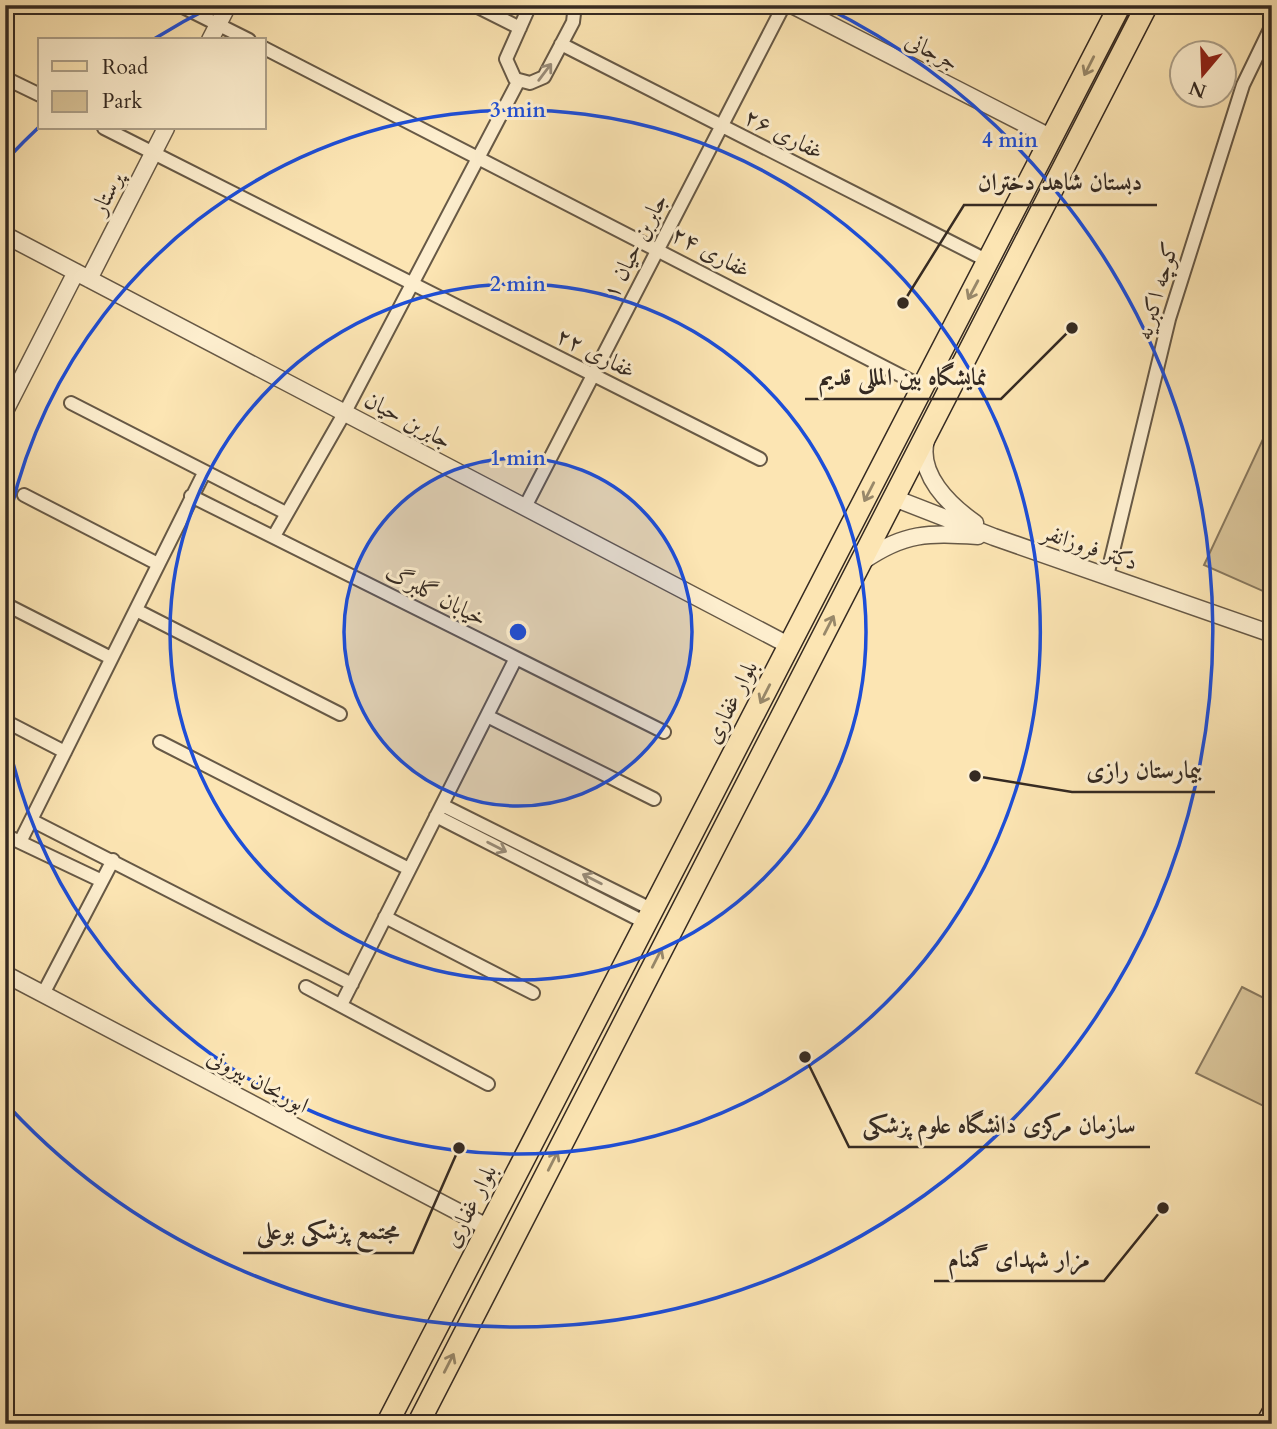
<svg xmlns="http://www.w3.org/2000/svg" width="1277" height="1429" font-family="Cardo,Amiri,serif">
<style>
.green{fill:#dac59a;stroke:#88785e;stroke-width:2}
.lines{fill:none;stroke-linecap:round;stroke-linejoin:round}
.minor-casing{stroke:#675946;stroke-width:16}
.tertiary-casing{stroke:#675946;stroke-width:19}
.secondary-casing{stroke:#352a22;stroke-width:21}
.primary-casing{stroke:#352a22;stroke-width:24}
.minor{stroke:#fdeece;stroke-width:12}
.tertiary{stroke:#fdeece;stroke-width:16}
.secondary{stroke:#fdeece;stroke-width:18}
.primary{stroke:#fce5b3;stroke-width:21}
.oneway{stroke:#98886a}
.oneway2{stroke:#998c78}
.ring{fill:none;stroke:#1d4ed8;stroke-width:3.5}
.labels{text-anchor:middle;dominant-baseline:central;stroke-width:6;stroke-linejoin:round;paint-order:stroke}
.street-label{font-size:23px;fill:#352a22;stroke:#fdeece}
.centre{fill:#1d4ed8;stroke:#fdeece;stroke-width:3.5}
.ring-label{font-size:21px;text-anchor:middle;font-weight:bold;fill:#1d4ed8;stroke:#fdeece;stroke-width:6;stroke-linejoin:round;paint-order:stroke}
.leader{fill:none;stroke:#352a22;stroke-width:2.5}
.callout-dot{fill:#352a22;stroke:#fdeece;stroke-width:2.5}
.callout-label{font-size:24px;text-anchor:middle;font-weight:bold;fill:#352a22;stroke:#fdeece;stroke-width:6;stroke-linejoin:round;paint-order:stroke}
</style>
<rect width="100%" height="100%" fill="#fce5b3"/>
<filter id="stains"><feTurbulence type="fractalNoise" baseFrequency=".00286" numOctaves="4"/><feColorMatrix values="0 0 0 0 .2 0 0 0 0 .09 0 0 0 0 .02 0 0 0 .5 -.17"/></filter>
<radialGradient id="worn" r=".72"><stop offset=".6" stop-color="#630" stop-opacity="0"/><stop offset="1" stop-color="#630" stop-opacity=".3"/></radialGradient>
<path class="green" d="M 1272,420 L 1272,595 L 1204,565 Z
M 1242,987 L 1272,1002 L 1272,1110 L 1196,1073 Z"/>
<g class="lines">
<defs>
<path id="minor" d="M 179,5 L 249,40
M 474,5 L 520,28
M 530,5 L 506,59 L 515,79 L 530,83 L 544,77 L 573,22 L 575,5
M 561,44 L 988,261
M 264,48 L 923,387
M 5,78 L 40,95
M 104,128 L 760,459
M 71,403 L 286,513
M 24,495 L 158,564
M 191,496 L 516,658 L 341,1005
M 525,507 L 784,5
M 274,536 L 345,412 L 519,80
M 1107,576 L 1169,319 L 1243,85 L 1272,25
M 5,604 L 111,658
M 136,610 L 340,714
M 516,658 L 664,732
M 487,716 L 654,799
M 5,721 L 65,752
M 160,742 L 409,869
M 442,805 L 653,910
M 436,816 L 646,923
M 31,820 L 352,984
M 5,835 L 102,881
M 20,842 L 204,473
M 385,917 L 533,993
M 306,987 L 488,1084
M 43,994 L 113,860"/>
<path id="tertiary" d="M 792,5 L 1052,138
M 210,40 L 228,5
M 5,235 L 790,646
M 89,279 L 166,128
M 5,411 L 76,272
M 926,440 C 917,474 949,505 975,523
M 894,498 L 994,537 L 1272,634
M 863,561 C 905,532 928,533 978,536
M 5,974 L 489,1228"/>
<path id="secondary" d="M 1265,1424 L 1272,1411"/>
<path id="primary" d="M 387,1424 L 1120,5
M 418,1424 L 1147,5"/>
</defs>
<use href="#minor" class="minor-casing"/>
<use href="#tertiary" class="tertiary-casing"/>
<use href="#secondary" class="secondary-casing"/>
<use href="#primary" class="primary-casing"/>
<use href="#minor" class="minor"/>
<use href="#tertiary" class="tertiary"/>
<use href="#secondary" class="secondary"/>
<use href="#primary" class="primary"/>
</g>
<defs><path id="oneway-shaft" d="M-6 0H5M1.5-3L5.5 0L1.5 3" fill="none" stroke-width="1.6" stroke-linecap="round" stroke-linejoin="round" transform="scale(1.75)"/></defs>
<g class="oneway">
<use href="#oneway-shaft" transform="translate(1089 66) rotate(117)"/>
<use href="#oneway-shaft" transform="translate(973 290) rotate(118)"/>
<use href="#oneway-shaft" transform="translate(869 492) rotate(117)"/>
<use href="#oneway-shaft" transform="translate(829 625) rotate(-63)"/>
<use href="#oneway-shaft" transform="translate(765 694) rotate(117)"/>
<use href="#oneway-shaft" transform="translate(657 958) rotate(-63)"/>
<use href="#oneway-shaft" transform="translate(553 1161) rotate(-63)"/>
<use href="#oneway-shaft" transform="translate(449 1363) rotate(-63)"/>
</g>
<g class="oneway2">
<use href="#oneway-shaft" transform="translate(545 72) rotate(-53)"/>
<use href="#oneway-shaft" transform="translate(497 847) rotate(27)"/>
<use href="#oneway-shaft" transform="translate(592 879) rotate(-153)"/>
</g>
<circle cx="518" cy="632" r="174" fill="#1d4ed8" fill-opacity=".12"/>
<g class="ring">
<circle cx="518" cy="632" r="174"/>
<circle cx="518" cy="632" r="348"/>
<path d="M6 532A522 522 0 1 1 6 732"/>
<path d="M9 157A696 696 0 0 1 39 127M154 39A696 696 0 0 1 213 6M823 6A696 696 0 1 1 9 1107"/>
</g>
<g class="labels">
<g class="street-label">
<text transform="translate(932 51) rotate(27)">جرجانی</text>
<text transform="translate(784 134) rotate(27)">غفاری ۲۶</text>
<text transform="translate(107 193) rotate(-63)">پرستار</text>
<text transform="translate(635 246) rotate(-63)">جابربن حیان ۱</text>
<text transform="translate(711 252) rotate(28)">غفاری ۲۴</text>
<text transform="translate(1157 291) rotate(-74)">کوچه اکبریه</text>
<text transform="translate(596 353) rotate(27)">غفاری ۲۲</text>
<text transform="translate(408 420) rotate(28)">جابربن حیان</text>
<text transform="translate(1090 547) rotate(19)">دکتر فروزانفر</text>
<text transform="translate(436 595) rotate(27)">خیابان گلبرگ</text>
<text transform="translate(731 702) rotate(-63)">بلوار غفاری</text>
<text transform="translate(258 1081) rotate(28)">ابوریحان بیرونی</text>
<text transform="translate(470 1206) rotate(-63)">بلوار غفاری</text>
</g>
</g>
<circle cx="518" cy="632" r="10" class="centre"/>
<g class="ring-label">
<text x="518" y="117">3 min</text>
<text x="1010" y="147">4 min</text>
<text x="518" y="291">2 min</text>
<text x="518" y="465">1 min</text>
</g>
<path class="leader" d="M903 303L964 205H1157M1072 328L1001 399H805M975 776L1072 792H1215M805 1057L849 1147H1150M459 1148L413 1253H243M1163 1208L1104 1281H934"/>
<g class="callout-dot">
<circle cx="903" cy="303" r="7"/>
<circle cx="1072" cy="328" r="7"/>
<circle cx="975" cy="776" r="7"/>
<circle cx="805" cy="1057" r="7"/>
<circle cx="459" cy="1148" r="7"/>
<circle cx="1163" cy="1208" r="7"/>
</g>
<g class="callout-label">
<text x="1060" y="190">دبستان شاهد دختران</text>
<text x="903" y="385">نمایشگاه بین المللی قدیم</text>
<text x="1144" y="778">بیمارستان رازی</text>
<text x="999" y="1133">سازمان مرکزی دانشگاه علوم پزشکی</text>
<text x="328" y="1239">مجتمع پزشکی بوعلی</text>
<text x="1019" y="1267">مزار شهدای گمنام</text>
</g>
<rect width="1277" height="1429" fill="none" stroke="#fce5b3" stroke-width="28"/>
<rect x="7" y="7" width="1263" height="1415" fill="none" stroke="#352a22" stroke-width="3.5"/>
<rect x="14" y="14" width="1249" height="1401" fill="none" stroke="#352a22" stroke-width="2"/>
<rect x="38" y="38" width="228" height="91" fill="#fdeece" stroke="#ada089" stroke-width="2"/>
<rect x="52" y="61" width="35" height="10" fill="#fce5b3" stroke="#ada089" stroke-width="2"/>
<text x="102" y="74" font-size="21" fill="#352a22">Road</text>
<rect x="52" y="91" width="35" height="21" fill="#dac59a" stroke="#ada089" stroke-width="2"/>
<text x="102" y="108" font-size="21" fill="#352a22">Park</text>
<g transform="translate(1203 74) rotate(199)"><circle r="33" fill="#fdeece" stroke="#ada089" stroke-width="2"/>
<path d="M0-5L12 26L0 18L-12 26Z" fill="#8f2418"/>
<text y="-10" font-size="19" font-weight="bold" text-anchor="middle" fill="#352a22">N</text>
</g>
<rect width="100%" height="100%" filter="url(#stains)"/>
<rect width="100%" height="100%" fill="url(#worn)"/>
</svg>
